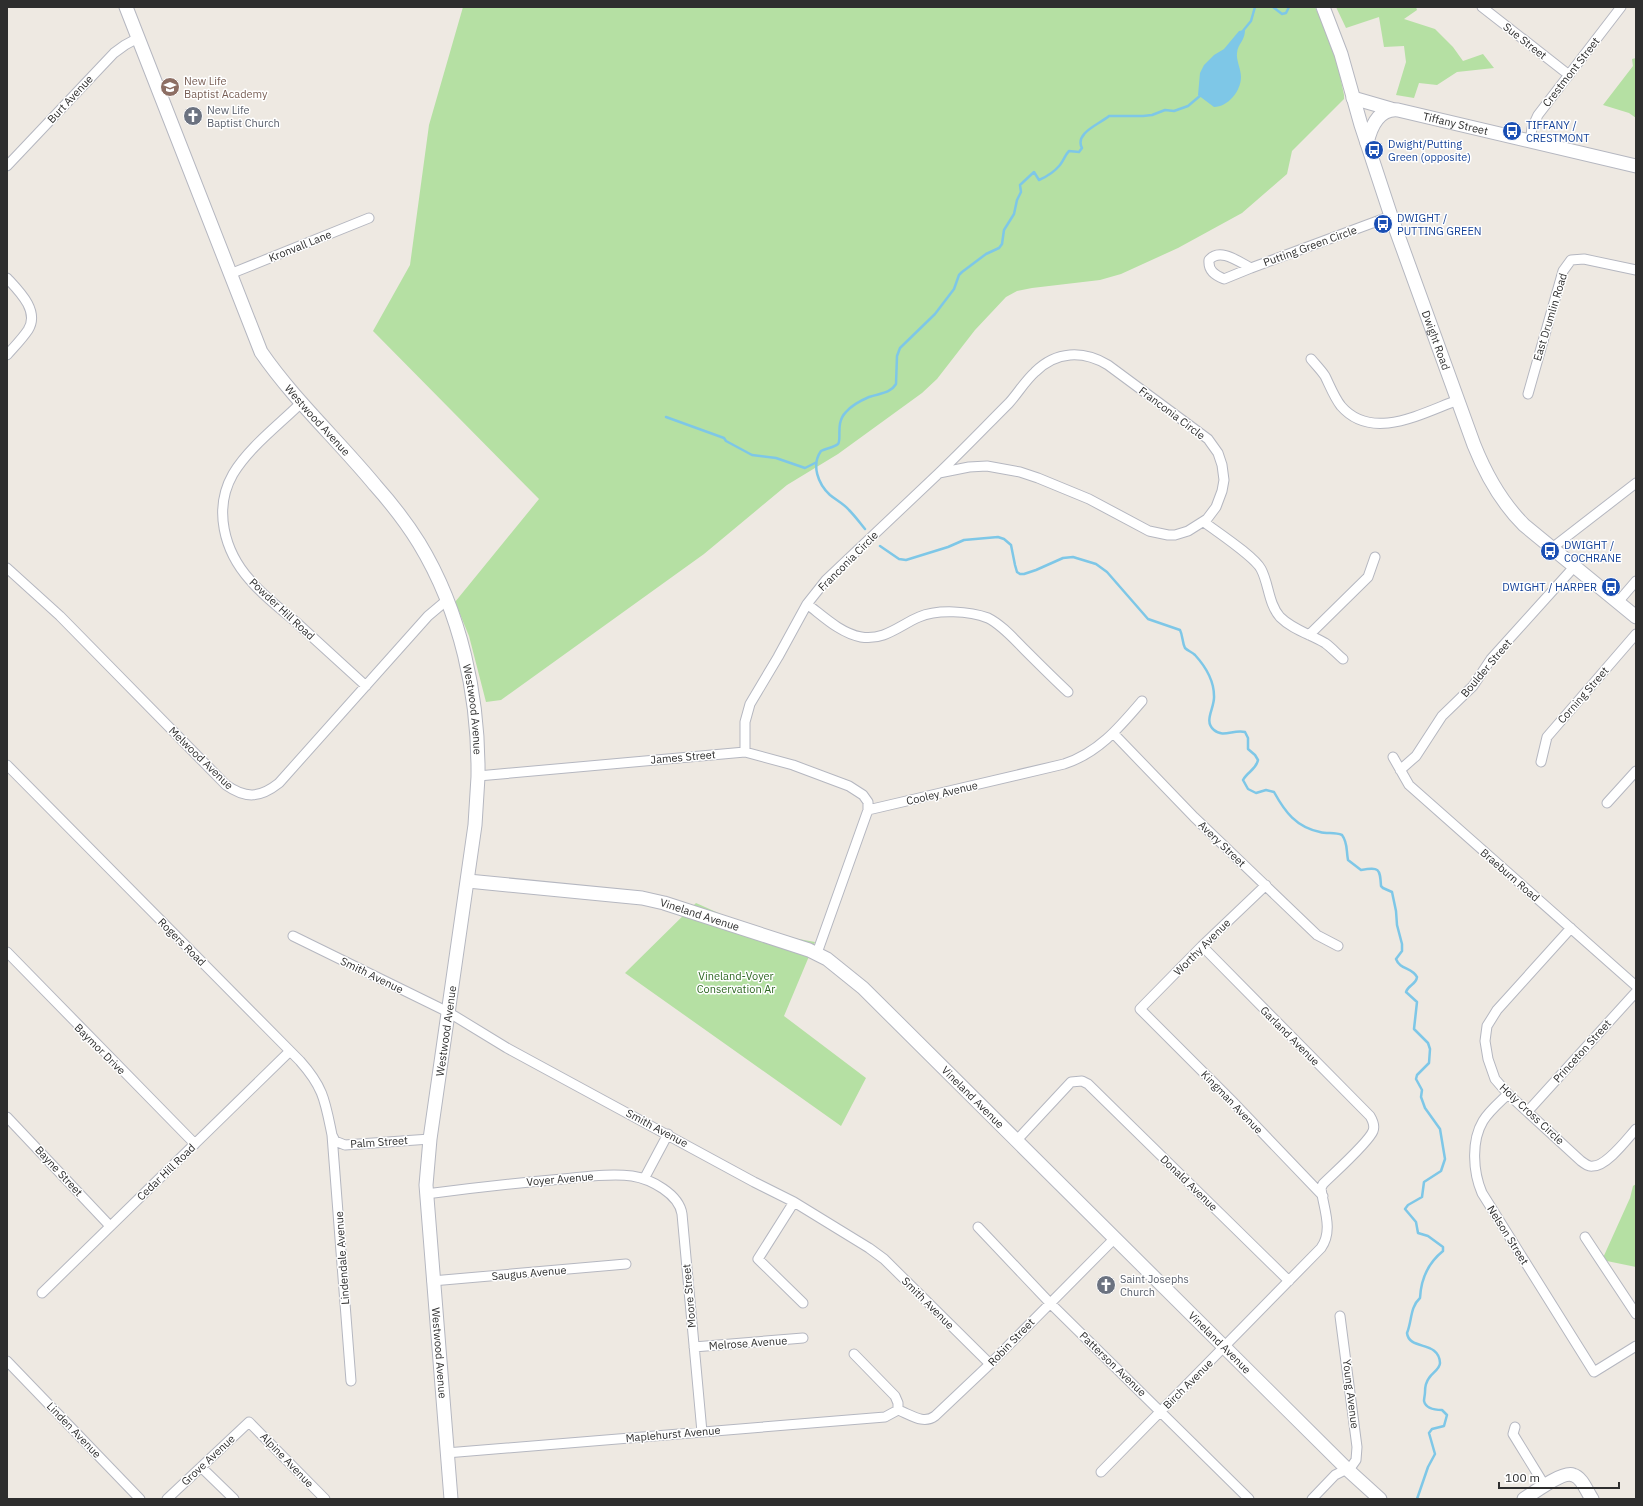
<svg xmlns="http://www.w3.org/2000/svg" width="1643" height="1506" font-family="'IBM Plex Sans',sans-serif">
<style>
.green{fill:#b5e0a3}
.water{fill:#7ec7e7}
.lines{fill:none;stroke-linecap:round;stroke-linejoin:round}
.stream{stroke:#7ec7e7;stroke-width:2.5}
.street-casing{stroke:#b5b7c0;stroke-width:11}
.secondary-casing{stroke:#b5b7c0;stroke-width:15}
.street{stroke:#fff;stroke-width:9}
.secondary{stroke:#fff;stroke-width:13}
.labels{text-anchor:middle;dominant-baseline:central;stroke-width:3;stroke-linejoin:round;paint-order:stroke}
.street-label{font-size:11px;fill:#2e2e2e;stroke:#fff}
.education-label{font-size:11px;fill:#785e54;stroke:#fff;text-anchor:start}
.worship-label{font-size:11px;fill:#5b616d;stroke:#fff;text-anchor:start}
.transit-label{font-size:11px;fill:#164399;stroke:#fff;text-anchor:start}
.park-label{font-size:11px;fill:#2d6721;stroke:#fff}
</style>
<rect width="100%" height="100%" fill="#eee9e2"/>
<path class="green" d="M 463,7 L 1315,7 L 1332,44 L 1337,61 L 1344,95 L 1344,99 L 1292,151 L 1287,174 L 1242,213 L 1178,248 L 1121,274 L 1100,280 L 1032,288 L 1017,291 L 1006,297 L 975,330 L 937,379 L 922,393 L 838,454 L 787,485 L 704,554 L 501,700 L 486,702 L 469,636 L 455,602 L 539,499 L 373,331 L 410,265 L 429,125 Z
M 1336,7 L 1416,7 L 1417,10 L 1404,19 L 1435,29 L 1453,47 L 1463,61 L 1483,54 L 1494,68 L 1457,72 L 1437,85 L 1419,83 L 1414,98 L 1396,95 L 1406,62 L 1404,46 L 1384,47 L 1379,17 L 1346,28 Z
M 1636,58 L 1636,118 L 1629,113 L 1603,105 L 1633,66 L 1632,59 Z
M 696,903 L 761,932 L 815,942 L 784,1016 L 866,1078 L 841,1126 L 625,973 Z
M 1636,1184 L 1636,1267 L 1602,1260 L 1630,1198 L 1633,1186 Z"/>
<path class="water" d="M 1245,30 C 1245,41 1238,43 1237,53 C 1236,60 1241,69 1241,77 C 1241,91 1228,107 1214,107 L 1198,95 L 1200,73 L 1204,65 L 1214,55 L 1224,49 L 1239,31 Z"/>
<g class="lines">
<path class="stream" d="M 1273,7 L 1282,14 L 1286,13 L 1289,7
M 1242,32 L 1251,21 L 1255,7
M 666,417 L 724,438 L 726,441 L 752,455 L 776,458 L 805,468 L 815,463
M 865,529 C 860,523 855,516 849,510 C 844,504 836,500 830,495 C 818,484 811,465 821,451 C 826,448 833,448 838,444 C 842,439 835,423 846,412 C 851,406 862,400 869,397 C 880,393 890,394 896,384 L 897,356 L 900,348 L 935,314 L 954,289 L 959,275 L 962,272 L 986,254 L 999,248 L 1002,244 L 1004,230 L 1014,214 L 1017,200 L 1021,192 L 1020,185 L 1034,172 L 1039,180 C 1046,177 1055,171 1060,165 C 1064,160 1065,155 1069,151 L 1079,152 L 1082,148 C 1074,133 1100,124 1109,116 L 1143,116 L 1152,115 L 1165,110 L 1174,111 L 1188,106 L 1201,95
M 880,546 L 899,559 L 906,560 L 948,547 L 964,540 L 998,537 L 1004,539 L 1011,545 L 1015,565 L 1017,572 L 1020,574 L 1024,574 L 1036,570 L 1063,558 L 1073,557 L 1096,564 L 1107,572 L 1148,619 L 1180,630 C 1183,636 1182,642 1185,648 C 1188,651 1192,652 1195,655 C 1205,666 1214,681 1214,696 C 1215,708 1203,721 1214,730 C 1223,738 1234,729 1245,732 L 1248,738 L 1248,749 L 1255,755 L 1258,760 C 1256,770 1247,772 1243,780 L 1248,789 L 1256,793 L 1266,790 L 1274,792 C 1285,812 1296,827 1320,832 C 1327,834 1335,832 1342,835 C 1348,843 1346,850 1348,860 L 1361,870 C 1379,867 1380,868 1381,886 L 1383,888 L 1392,892 L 1396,911 L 1397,925 L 1402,944 L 1402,951 L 1396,959 C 1400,970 1412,967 1417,977 C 1416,985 1408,985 1406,992 L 1417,1002 L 1414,1029 L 1428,1043 L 1430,1049 L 1429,1063 L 1417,1075 L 1416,1079 L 1422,1090 L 1421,1097 L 1425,1108 L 1440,1129 L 1445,1159 L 1441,1171 L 1424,1182 L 1422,1197 L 1408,1205 L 1405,1209 L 1416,1222 L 1418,1233 L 1428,1236 L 1443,1247 L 1443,1251 C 1428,1263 1421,1278 1420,1298 C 1410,1307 1412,1321 1407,1333 C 1409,1351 1439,1340 1440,1363 C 1440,1369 1432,1373 1429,1378 C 1426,1382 1425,1387 1425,1392 C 1425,1395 1424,1398 1424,1401 C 1426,1409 1436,1410 1442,1410 L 1447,1415 L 1444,1426 L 1432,1429 L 1429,1433 L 1435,1454 L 1428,1467 L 1417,1499"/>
<defs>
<path id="street" d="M 1482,7 L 1569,75
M 1530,142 L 1532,128 L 1538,115 L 1621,7
M 7,166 L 114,53 L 125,45 L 138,38
M 1251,268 L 1224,279 C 1215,275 1208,271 1209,260 C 1220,247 1239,262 1251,268 L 1391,216
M 230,274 L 369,218
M 7,278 C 19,291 40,311 28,330 C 22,339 14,347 7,355
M 1311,359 C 1316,365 1321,370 1325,376 C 1330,386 1334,397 1341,406 C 1372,442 1422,413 1458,400
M 1528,394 L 1563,271 L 1571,260 L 1584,259 L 1636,270
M 302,402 C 280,424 249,447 233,474 C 213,509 224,551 250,580 C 263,596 281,609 297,623 C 320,644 343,665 366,686
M 1204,522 C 1217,532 1254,556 1261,569 C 1269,584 1268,603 1280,617 C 1293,630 1310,634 1325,643 C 1332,648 1337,654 1343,659
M 1552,548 L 1636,483
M 7,568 L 60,616 L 226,785 C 246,799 260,798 279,783 L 428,616 L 447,600
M 1618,602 L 1636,581
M 807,604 C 823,616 840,633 861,637 C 884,641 900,625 919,617 C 937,609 970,611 988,618 C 1002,625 1014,639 1025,650 C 1039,664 1053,678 1068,692
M 1309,635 L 1368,577 L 1375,557
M 1114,734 L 1194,817 L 1317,935 L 1338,946
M 745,752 L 745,722 L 750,704 L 778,657 L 807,604 L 826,580 L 939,473 L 969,467 L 987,466 L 1020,472 L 1038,478 L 1089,499 L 1149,531 L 1168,535 L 1175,535 L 1188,531 L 1207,519 L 1216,507 L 1222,491 L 1224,480 L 1222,465 L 1218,453 L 1208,439 L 1108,365 C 1083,350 1056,351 1035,372 C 1025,381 1018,393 1009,403 C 986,426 963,450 939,473
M 1393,757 L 1409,785 L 1636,986
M 1541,762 L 1547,737 L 1636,634
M 7,765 L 300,1061 C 324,1088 325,1101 332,1135 L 351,1381
M 1400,770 L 1416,756 L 1442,716 L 1473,686 L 1491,659 L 1574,567
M 478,776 L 745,752 L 793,765 L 849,786 L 863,795 L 868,802 L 868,810
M 1607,803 L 1636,771
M 1266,885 L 1202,946 L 1140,1009 L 1232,1101 L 1323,1196
M 1571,928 L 1497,1010 L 1487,1026 L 1485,1041 L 1488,1059 L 1495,1079 L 1508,1094 L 1581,1161 C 1585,1164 1589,1167 1593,1166 C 1607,1166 1627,1139 1636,1129
M 293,936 L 448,1012 L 507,1048 L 754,1182 L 794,1202 L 869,1248 L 884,1259 L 990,1364
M 7,952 L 195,1144
M 817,953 L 868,810 L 1064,764 C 1098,753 1119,728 1142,701
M 1508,1094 C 1500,1102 1489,1111 1483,1121 C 1471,1141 1473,1172 1482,1193 L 1594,1372 L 1636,1346
M 1528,1111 L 1636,992
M 7,1117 L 110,1226
M 332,1135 L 335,1141 L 345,1145 L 430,1139
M 1017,1140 L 1071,1082 L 1082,1081 L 1088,1084 L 1289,1281
M 644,1179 L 668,1134
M 426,1194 C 472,1188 517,1183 562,1179 C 585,1177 609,1173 632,1176 C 651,1179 679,1194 682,1214 L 702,1432
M 794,1202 L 758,1259 L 803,1303
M 978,1227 L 1050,1303 L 1249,1499
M 1585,1237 L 1636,1314
M 432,1281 L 626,1264
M 42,1293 L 290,1051
M 694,1347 L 803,1338
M 854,1354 L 895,1396 L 898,1403 L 898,1410
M 7,1361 L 140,1499
M 898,1410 C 910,1414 923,1425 935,1416 L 990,1364 L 1115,1238
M 1515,1427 L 1513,1434 L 1545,1486
M 446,1453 L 885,1417 L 898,1410
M 201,1467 L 234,1499
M 1101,1472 L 1321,1248 C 1334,1230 1323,1207 1321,1188 L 1323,1184 C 1333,1174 1369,1142 1373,1131 C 1375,1126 1373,1121 1370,1116 L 1202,946
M 167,1499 L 249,1422 L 325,1499
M 1312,1499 L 1335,1475 L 1351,1467 L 1356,1460 L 1357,1447 L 1340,1316"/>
<g id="secondary">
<path id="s1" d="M 126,7 L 261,352 C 294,400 338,440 375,485 C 391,503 406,522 419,543 C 461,612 479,696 478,777 C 477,793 476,809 475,825 L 430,1139 L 426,1185 L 451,1499"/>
<path id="s2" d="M 1323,7 L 1341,54 L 1361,125 L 1391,216 L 1474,445 C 1486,475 1501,502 1524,525 L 1636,617"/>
<path d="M 1353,98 L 1391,109"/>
<path id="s3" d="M 1367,143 C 1371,126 1379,108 1398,110 L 1636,166"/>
<path id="s4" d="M 468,881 L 642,898 L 664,903 L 809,950 L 827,959 L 863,988 L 1348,1470 L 1380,1499"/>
<path d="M 1524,1499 C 1533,1493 1563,1471 1573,1475 C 1582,1477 1587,1492 1592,1499"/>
</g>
</defs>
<use href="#street" class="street-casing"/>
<use href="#secondary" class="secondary-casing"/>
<use href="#street" class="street"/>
<use href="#secondary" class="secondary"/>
</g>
<defs>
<symbol id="school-disc" viewBox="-11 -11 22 22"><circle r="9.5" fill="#8d6e63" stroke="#fff"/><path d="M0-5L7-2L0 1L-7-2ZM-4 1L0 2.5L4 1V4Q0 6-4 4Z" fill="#fff"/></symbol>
<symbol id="church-disc" viewBox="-11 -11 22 22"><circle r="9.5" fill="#6b7280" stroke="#fff"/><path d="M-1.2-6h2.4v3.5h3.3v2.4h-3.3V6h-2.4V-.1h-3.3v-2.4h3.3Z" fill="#fff"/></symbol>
<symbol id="bus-disc" viewBox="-11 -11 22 22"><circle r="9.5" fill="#1a4fb4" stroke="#fff"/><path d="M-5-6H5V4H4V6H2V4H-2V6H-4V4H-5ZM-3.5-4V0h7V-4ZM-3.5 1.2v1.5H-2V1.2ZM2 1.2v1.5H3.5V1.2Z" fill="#fff"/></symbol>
</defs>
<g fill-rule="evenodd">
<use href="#school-disc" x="159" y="76" width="22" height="22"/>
<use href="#church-disc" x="182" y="105" width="22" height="22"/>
<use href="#bus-disc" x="1501" y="120" width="22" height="22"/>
<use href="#bus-disc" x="1363" y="139" width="22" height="22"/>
<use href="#bus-disc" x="1372" y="213" width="22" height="22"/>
<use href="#bus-disc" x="1539" y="540" width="22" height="22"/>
<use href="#bus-disc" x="1600" y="576" width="22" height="22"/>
<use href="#church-disc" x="1095" y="1274" width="22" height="22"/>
</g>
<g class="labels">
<g class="street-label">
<text transform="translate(1525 41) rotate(38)">Sue Street</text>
<text transform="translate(1571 72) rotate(-52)">Crestmont Street</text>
<text transform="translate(70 99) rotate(-47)">Burt Avenue</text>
<text stroke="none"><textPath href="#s3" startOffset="109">Tiffany Street</textPath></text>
<text transform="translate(300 246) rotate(-22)">Kronvall Lane</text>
<text transform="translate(1310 246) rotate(-20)">Putting Green Circle</text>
<text transform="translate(1550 317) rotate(-73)">East Drumlin Road</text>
<text stroke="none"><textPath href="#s2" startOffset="352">Dwight Road</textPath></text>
<text transform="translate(1172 413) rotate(37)">Franconia Circle</text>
<text stroke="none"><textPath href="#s1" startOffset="459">Westwood Avenue</textPath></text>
<text transform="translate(848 561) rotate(-45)">Franconia Circle</text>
<text transform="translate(282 609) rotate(43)">Powder Hill Road</text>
<text transform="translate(1486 668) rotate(-50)">Boulder Street</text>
<text transform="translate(1583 695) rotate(-49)">Corning Street</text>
<text stroke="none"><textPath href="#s1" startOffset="795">Westwood Avenue</textPath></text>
<text transform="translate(683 757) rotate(-5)">James Street</text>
<text transform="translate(201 758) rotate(44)">Melwood Avenue</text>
<text transform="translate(942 793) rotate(-13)">Cooley Avenue</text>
<text transform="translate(1222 844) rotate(44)">Avery Street</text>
<text transform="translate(1510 875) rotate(41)">Braeburn Road</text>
<text stroke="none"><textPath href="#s4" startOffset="235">Vineland Avenue</textPath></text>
<text transform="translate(182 942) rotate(45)">Rogers Road</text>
<text transform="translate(1202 947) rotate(-45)">Worthy Avenue</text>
<text transform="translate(372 975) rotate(26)">Smith Avenue</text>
<text transform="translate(446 1031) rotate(-82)">Westwood Avenue</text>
<text transform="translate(1290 1036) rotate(45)">Garland Avenue</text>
<text transform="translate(100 1049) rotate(45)">Baymor Drive</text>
<text transform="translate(1582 1051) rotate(-48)">Princeton Street</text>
<text stroke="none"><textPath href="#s4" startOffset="571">Vineland Avenue</textPath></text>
<text transform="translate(1232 1102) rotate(46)">Kingman Avenue</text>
<text transform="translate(1532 1114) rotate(43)">Holy Cross Circle</text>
<text transform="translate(657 1128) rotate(28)">Smith Avenue</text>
<text transform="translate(379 1142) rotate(-4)">Palm Street</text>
<text transform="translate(59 1171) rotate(47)">Bayne Street</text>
<text transform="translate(166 1172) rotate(-44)">Cedar Hill Road</text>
<text transform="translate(560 1179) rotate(-5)">Voyer Avenue</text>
<text transform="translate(1189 1183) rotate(44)">Donald Avenue</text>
<text transform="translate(1508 1235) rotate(58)">Nelson Street</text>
<text transform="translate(342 1258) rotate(-94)">Lindendale Avenue</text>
<text transform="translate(529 1273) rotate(-5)">Saugus Avenue</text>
<text transform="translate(689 1296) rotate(-95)">Moore Street</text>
<text transform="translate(928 1303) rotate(45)">Smith Avenue</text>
<text transform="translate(1011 1342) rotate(-46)">Robin Street</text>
<text transform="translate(748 1343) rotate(-4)">Melrose Avenue</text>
<text stroke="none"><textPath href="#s4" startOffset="919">Vineland Avenue</textPath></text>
<text stroke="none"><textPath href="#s1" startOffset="1443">Westwood Avenue</textPath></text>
<text transform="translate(1113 1364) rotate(44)">Patterson Avenue</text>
<text transform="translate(1188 1384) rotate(-45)">Birch Avenue</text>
<text transform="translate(1351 1394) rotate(83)">Young Avenue</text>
<text transform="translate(74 1430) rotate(46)">Linden Avenue</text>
<text transform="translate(673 1434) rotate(-5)">Maplehurst Avenue</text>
<text transform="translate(208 1460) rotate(-43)">Grove Avenue</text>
<text transform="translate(287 1460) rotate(46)">Alpine Avenue</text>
</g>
<g class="education-label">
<text x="184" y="81">New Life<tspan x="184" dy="13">Baptist Academy</tspan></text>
</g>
<g class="worship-label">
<text x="207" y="110">New Life<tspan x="207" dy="13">Baptist Church</tspan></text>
<text x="1120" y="1279">Saint Josephs<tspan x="1120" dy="13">Church</tspan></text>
</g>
<g class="transit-label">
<text x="1526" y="125">TIFFANY /<tspan x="1526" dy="13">CRESTMONT</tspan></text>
<text x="1388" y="144">Dwight/Putting<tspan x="1388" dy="13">Green (opposite)</tspan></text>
<text x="1397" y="218">DWIGHT /<tspan x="1397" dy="13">PUTTING GREEN</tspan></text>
<text x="1564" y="545">DWIGHT /<tspan x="1564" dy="13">COCHRANE</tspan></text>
<text x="1597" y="587" text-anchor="end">DWIGHT / HARPER</text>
</g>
<g class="park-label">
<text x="736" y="976">Vineland-Voyer<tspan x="736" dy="13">Conservation Ar</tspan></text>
</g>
</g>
<rect width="1643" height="1506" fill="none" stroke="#2e2e2e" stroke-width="16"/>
<path d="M1499 1482v6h120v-6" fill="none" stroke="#2e2e2e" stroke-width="2"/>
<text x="1505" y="1482" font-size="12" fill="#2e2e2e" stroke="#ffffff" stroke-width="3" paint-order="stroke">100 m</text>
</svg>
